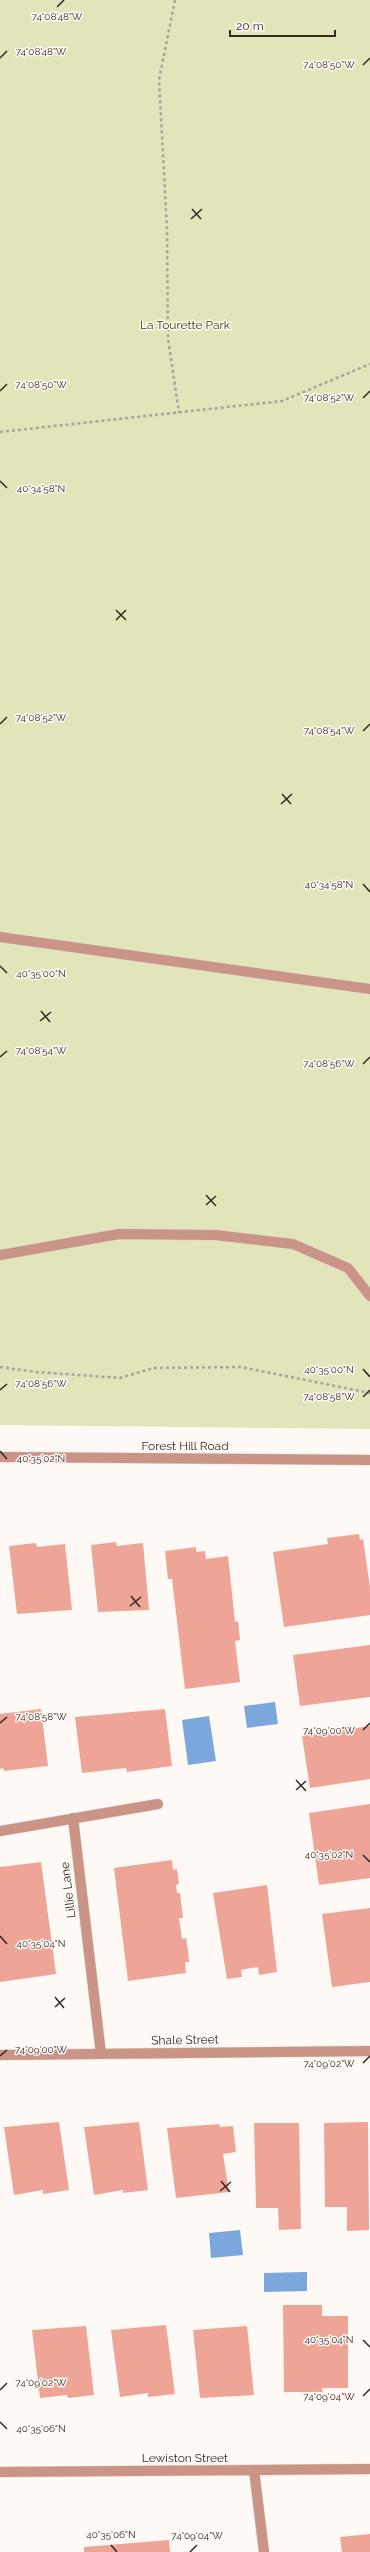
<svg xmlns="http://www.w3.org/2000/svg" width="370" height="2552" font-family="Raleway,sans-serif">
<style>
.green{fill:#e2e4b9}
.water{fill:#7ca7dc}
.building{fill:#eea497}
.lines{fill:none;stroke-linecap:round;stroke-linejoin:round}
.minor-casing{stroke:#dad4cf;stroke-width:11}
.path{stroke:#aba39e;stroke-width:2.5;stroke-dasharray:3 3;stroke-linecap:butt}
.minor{stroke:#ca9487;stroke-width:10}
.ticks{fill:none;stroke:#342a23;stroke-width:1.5}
.labels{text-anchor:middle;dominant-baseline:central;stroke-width:3;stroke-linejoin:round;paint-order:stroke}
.park-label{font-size:12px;fill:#3f4008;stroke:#fff9f5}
.street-label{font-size:12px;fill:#342a23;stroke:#fff9f5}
.ticks-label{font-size:10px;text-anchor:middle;fill:#342a23;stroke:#fff9f5;stroke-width:3;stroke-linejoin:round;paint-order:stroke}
</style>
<rect width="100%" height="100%" fill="#fff9f5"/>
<path class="green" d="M 0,0 L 370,0 L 370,1429 L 0,1425 Z"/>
<path class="water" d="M 275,1702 L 278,1724 L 247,1728 L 244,1706 Z
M 209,1716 L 216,1761 L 188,1765 L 182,1720 Z
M 240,2230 L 243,2255 L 211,2258 L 209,2233 Z
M 307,2272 L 307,2291 L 264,2292 L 264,2273 Z"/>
<path class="building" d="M 359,1534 L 360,1540 L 363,1539 L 370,1587 L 370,1615 L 284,1627 L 273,1552 L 328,1544 L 327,1538 Z
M 116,1542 L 117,1546 L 143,1543 L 149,1610 L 98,1612 L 91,1545 Z
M 36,1543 L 37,1547 L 65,1544 L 72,1610 L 17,1614 L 9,1546 Z
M 196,1547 L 196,1552 L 205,1551 L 206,1559 L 228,1556 L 235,1622 L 238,1621 L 240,1640 L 235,1641 L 240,1682 L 185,1689 L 172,1579 L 168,1579 L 165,1551 Z
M 370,1645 L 370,1697 L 300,1706 L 293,1655 Z
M 41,1709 L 48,1766 L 4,1771 L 3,1768 L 0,1769 L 0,1714 Z
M 165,1709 L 172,1766 L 127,1772 L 126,1768 L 82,1773 L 75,1717 Z
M 370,1726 L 370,1779 L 310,1788 L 302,1736 Z
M 370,1804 L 370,1878 L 319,1885 L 309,1813 Z
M 172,1860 L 173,1870 L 177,1869 L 179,1884 L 176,1885 L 177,1893 L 180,1893 L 183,1918 L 179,1918 L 182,1939 L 186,1938 L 188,1951 L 189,1962 L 185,1962 L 186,1973 L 128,1981 L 114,1868 Z
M 41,1862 L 56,1974 L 0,1982 L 0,1867 Z
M 267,1885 L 277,1972 L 259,1975 L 258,1967 L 251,1968 L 241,1970 L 242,1977 L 227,1979 L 213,1893 Z
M 370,1908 L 370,1982 L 332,1987 L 322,1914 Z
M 59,2122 L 69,2190 L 43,2194 L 43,2190 L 14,2195 L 4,2127 Z
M 139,2122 L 148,2190 L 123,2193 L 123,2190 L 94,2195 L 84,2127 Z
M 368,2122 L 369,2230 L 347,2231 L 347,2207 L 325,2207 L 324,2123 Z
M 254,2123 L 299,2123 L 301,2229 L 279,2230 L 278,2208 L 256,2208 Z
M 219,2124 L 220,2127 L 233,2126 L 236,2152 L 223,2154 L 229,2192 L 176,2198 L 167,2128 Z
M 283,2305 L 322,2305 L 322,2316 L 348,2316 L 348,2388 L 322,2388 L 323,2392 L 284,2392 Z
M 166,2325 L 175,2394 L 148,2397 L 148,2393 L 120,2397 L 111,2330 Z
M 86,2326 L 94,2395 L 68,2398 L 67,2395 L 40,2398 L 32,2330 Z
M 247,2326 L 254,2395 L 200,2398 L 193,2330 Z
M 370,2534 L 370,2552 L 342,2552 L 340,2537 Z
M 169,2540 L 170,2552 L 84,2552 L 84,2547 Z"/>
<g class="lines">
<defs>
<path id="minor" d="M 0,937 L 370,989
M 0,1255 L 119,1234 L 215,1235 L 293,1244 L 348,1268 L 370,1296
M 0,1457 L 370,1460
M 73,1818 L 101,2054
M 0,1831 L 158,1804
M 0,2055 L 370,2051
M 254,2470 L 264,2552
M 0,2472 L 370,2469"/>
</defs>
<use href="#minor" class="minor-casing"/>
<path class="path" d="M 175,0 L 159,80 L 167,229 L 168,338 L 179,413
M 0,432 L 282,401 L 370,364
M 0,1367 L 36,1372 L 120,1378 L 153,1368 L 241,1367 L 370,1393"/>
<use href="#minor" class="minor"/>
</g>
<path class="ticks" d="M 57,7 L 64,0M 0,58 L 7,51M 363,65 L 370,58M 192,209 L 201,219M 191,219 L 202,209M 0,391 L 7,384M 363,398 L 370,391M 0,481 L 7,488M 116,610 L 126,620M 116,620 L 126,610M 0,724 L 7,717M 363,731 L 370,724M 282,794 L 291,804M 281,804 L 292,794M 363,884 L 370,892M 0,966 L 7,973M 41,1011 L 50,1022M 40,1021 L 51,1012M 0,1057 L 7,1051M 363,1064 L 370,1057M 206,1195 L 216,1206M 206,1205 L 216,1196M 363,1369 L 370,1377M 0,1390 L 7,1384M 363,1397 L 370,1390M 0,1451 L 7,1459M 131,1596 L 140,1607M 130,1606 L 141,1597M 0,1723 L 7,1717M 363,1730 L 370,1723M 296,1780 L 306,1791M 296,1790 L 306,1781M 363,1855 L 370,1862M 0,1936 L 7,1944M 55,1997 L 64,2008M 55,2007 L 65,1998M 0,2056 L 7,2050M 363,2063 L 370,2056M 221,2181 L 230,2192M 220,2191 L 231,2182M 363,2340 L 370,2347M 0,2390 L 7,2383M 363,2396 L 370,2389M 0,2422 L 7,2429M 111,2545 L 117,2552M 190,2552 L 197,2545"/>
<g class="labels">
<g class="park-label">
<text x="185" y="325">La Tourette Park</text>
</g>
<g class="street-label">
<text x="185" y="1446">Forest Hill Road</text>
<text transform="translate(68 1890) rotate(-97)">Lillie Lane</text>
<text transform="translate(185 2040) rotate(-1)">Shale Street</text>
<text x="185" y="2458">Lewiston Street</text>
</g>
</g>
<g class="ticks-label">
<text x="57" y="20">74°08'48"W</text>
<text x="41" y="55">74°08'48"W</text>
<text x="329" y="68">74°08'50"W</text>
<text x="41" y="388">74°08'50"W</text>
<text x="329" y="401">74°08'52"W</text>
<text x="41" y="492">40°34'58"N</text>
<text x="41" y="721">74°08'52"W</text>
<text x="329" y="734">74°08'54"W</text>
<text x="329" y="888">40°34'58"N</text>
<text x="41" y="977">40°35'00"N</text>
<text x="41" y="1054">74°08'54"W</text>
<text x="329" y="1067">74°08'56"W</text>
<text x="329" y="1373">40°35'00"N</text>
<text x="41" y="1387">74°08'56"W</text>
<text x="329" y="1400">74°08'58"W</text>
<text x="41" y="1462">40°35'02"N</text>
<text x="41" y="1720">74°08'58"W</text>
<text x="329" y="1734">74°09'00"W</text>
<text x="329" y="1858">40°35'02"N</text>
<text x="41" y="1947">40°35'04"N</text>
<text x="41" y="2053">74°09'00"W</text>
<text x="329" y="2067">74°09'02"W</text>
<text x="329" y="2343">40°35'04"N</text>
<text x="41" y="2386">74°09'02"W</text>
<text x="329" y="2400">74°09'04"W</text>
<text x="41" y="2432">40°35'06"N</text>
<text x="111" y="2538">40°35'06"N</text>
<text x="197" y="2539">74°09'04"W</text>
</g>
<path d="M230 30v6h105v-6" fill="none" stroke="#342a23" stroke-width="2"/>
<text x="236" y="30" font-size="12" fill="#342a23" stroke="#fff9f5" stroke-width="3" paint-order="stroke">20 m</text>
</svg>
